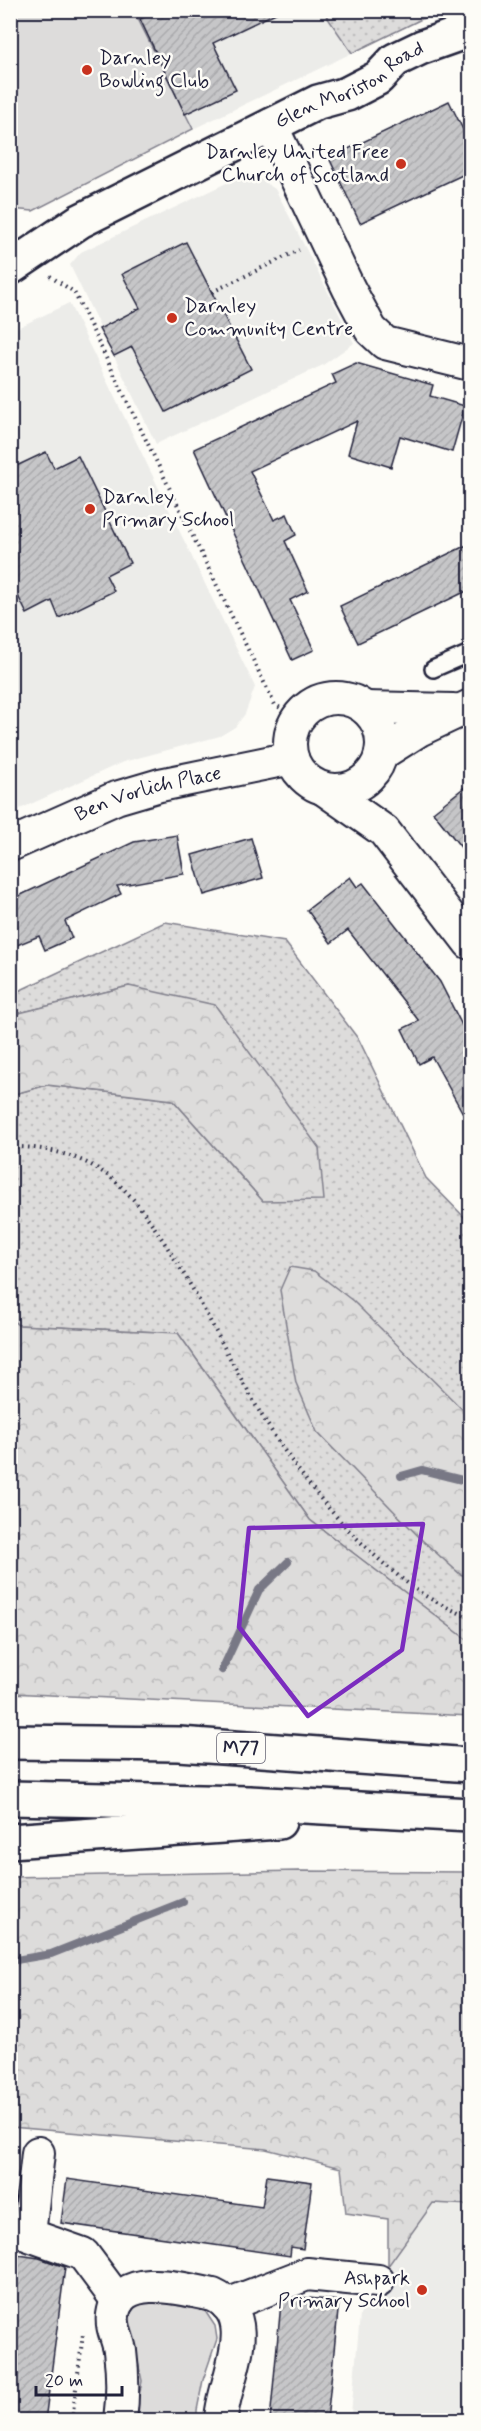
<svg xmlns="http://www.w3.org/2000/svg" width="481" height="2431" font-family="Mynerve,sans-serif">
<style>
.built{fill:#ecece9}
.grass{fill:url(#grass-dots);stroke:#807f8b;stroke-width:1.5}
.forest{fill:url(#forest-crowns);stroke:#807f8b;stroke-width:1.5}
.green{fill:#dddcdb;stroke:#807f8b;stroke-width:1.5}
.lines{fill:none;stroke-linecap:round;stroke-linejoin:round}
.stream{stroke:#787885;stroke-width:8}
.building{fill:url(#building-hatch);stroke:#22223b;stroke-width:1.5}
.lane-casing{stroke:#22223b;stroke-width:20}
.street-casing{stroke:#22223b;stroke-width:36}
.secondary-casing{stroke:#22223b;stroke-width:38}
.highway-casing{stroke:#22223b;stroke-width:38}
.path{stroke:#22223b;stroke-width:4;stroke-dasharray:1.5 4.5;stroke-linecap:butt}
.lane{stroke:#fdfcf7;stroke-width:15}
.street{stroke:#fdfcf7;stroke-width:32}
.secondary{stroke:#fdfcf7;stroke-width:33}
.highway{stroke:#fdfcf7;stroke-width:33}
.marked{fill:none;stroke:#7b2cbf;stroke-width:4.5;stroke-linejoin:round}
.poi-dot{fill:#c8321e;stroke:#fdfcf7;stroke-width:2}
.labels{text-anchor:middle;dominant-baseline:central;stroke-width:5;stroke-linejoin:round;paint-order:stroke}
.shield{fill:#fdfcf7;stroke:#646373;stroke-width:1.5}
.shield-label{font-size:18px;font-weight:bold;fill:#22223b}
.poi-label{font-size:20px;fill:#22223b;stroke:#fdfcf7;text-anchor:start}
.street-label{font-size:20px;fill:#22223b;stroke:#fdfcf7}
</style>
<defs>
<pattern id="grass-dots" width="8" height="8" patternUnits="userSpaceOnUse" patternTransform="scale(1.5)"><rect width="8" height="8" fill="#dddcdb"/><path d="M2 2h.1M6 6h.1" fill="none" stroke="#bdbcbd" stroke-width="1.8" stroke-linecap="round"/></pattern>
<pattern id="forest-crowns" width="20" height="18" patternUnits="userSpaceOnUse" patternTransform="scale(1.5)"><rect width="20" height="18" fill="#dddcdb"/><path d="M2 6a3 3 0 1 1 6 0M12 15a3 3 0 1 1 6 0" fill="none" stroke="#bdbcbd"/></pattern>
<pattern id="building-hatch" width="6" height="6" patternUnits="userSpaceOnUse" patternTransform="scale(1.5)"><rect width="6" height="6" fill="#c6c6c8"/><path d="M-1 1l2-2M0 6l6-6M5 7l2-2" fill="none" stroke="#aaaaad"/></pattern>
</defs>
<rect width="100%" height="100%" fill="#fdfcf7"/>
<filter id="ink" filterUnits="userSpaceOnUse"><feTurbulence type="fractalNoise" baseFrequency=".0167" numOctaves="2"/><feDisplacementMap in="SourceGraphic" scale="12" xChannelSelector="R" yChannelSelector="G"/><feConvolveMatrix kernelMatrix="1 2 1 2 8 2 1 2 1" color-interpolation-filters="sRGB"/></filter>
<g filter="url(#ink)">
<path class="built" d="M 134,11 L 323,11 L 352,53 L 193,129 Z
M 254,175 L 275,189 L 282,202 L 354,343 L 323,365 L 156,444 L 70,265 L 81,252 L 235,179 Z
M 69,303 L 255,687 L 245,714 L 235,727 L 220,736 L 123,762 L 11,813 L 11,331 Z
M 433,2203 L 470,2205 L 470,2420 L 354,2420 L 351,2414 L 360,2315 L 388,2266 Z"/>
<path class="grass" d="M 323,11 L 438,11 L 352,53 Z
M 165,922 L 285,942 L 359,1040 L 426,1178 L 470,1223 L 470,1642 L 310,1520 L 178,1333 L 18,1325 L 11,1319 L 11,1095 L 47,1085 L 173,1100 L 263,1201 L 129,986 L 11,1015 L 10,995 Z"/>
<path class="forest" d="M 129,986 L 215,1005 L 319,1148 L 324,1200 L 263,1201 L 173,1100 L 47,1085 L 11,1095 L 11,1015 Z
M 290,1267 L 314,1271 L 353,1301 L 470,1417 L 470,1578 L 460,1574 L 423,1541 L 317,1432 L 296,1383 L 280,1290 Z
M 11,1319 L 18,1325 L 178,1333 L 310,1520 L 470,1642 L 470,1716 L 11,1693 Z
M 299,1871 L 470,1872 L 470,2205 L 433,2203 L 388,2266 L 388,2219 L 346,2213 L 341,2168 L 266,2149 L 11,2127 L 11,1877 Z"/>
<path class="green" d="M 10,11 L 134,11 L 193,129 L 33,211 L 11,209 Z
M 156,2301 L 205,2311 L 215,2326 L 217,2339 L 203,2380 L 197,2410 L 197,2420 L 134,2420 L 142,2381 L 127,2310 L 139,2304 Z"/>
<g class="lines">
<path class="stream" d="M 401,1476 L 422,1470 L 470,1482
M 222,1670 L 259,1590 L 288,1562
M 10,1961 L 51,1954 L 183,1902"/>
</g>
<path class="building" d="M 157,10 L 282,10 L 213,43 L 236,90 L 185,114 L 140,19 Z
M 449,101 L 471,146 L 471,171 L 360,223 L 329,158 Z
M 186,242 L 251,369 L 166,412 L 132,347 L 114,356 L 99,329 L 140,308 L 122,274 Z
M 356,363 L 433,385 L 430,396 L 465,406 L 452,452 L 400,436 L 391,467 L 348,454 L 357,421 L 250,471 L 274,520 L 287,514 L 296,535 L 285,541 L 308,591 L 290,600 L 314,650 L 292,660 L 194,449 L 336,383 L 332,374 Z
M 46,452 L 54,468 L 78,456 L 130,563 L 106,575 L 114,591 L 59,618 L 52,601 L 27,614 L 18,596 L 10,599 L 10,469 Z
M 471,543 L 471,589 L 358,643 L 340,606 Z
M 471,782 L 471,860 L 433,812 Z
M 177,835 L 184,874 L 117,886 L 121,894 L 65,921 L 72,938 L 45,950 L 39,936 L 10,948 L 10,900 L 134,842 Z
M 251,838 L 263,878 L 204,895 L 192,855 Z
M 350,877 L 357,887 L 363,883 L 440,982 L 471,1043 L 471,1128 L 432,1057 L 419,1064 L 402,1029 L 419,1021 L 348,930 L 331,943 L 307,910 Z
M 267,2176 L 312,2182 L 303,2249 L 291,2247 L 290,2256 L 61,2223 L 67,2179 L 262,2207 Z
M 12,2254 L 39,2258 L 65,2267 L 45,2421 L 10,2421 L 10,2270 Z
M 297,2297 L 339,2301 L 327,2421 L 270,2421 L 281,2303 Z"/>
<g class="lines">
<defs>
<path id="lane" d="M 433,669 L 470,653"/>
<g id="street">
<path d="M 271,125 L 349,289 L 371,330 L 385,343 L 470,364"/>
<circle cx="336" cy="744" r="46"/>
<path d="M 365,708 L 453,710"/>
<path d="M 381,754 L 419,730 L 470,706"/>
<path d="M 324,789 L 384,831 L 470,943"/>
<path id="s1" d="M 10,845 L 116,798 L 160,785 L 292,758"/>
<path d="M 38,2153 L 29,2235 L 83,2254 L 118,2301"/>
<path d="M 227,2305 L 307,2274 L 378,2281"/>
<path d="M 120,2420 C 123,2398 123,2374 120,2351 C 118,2338 111,2328 113,2315 C 119,2270 185,2289 213,2295 C 263,2318 222,2382 221,2420"/>
</g>
<g id="secondary">
<path id="s2" d="M 10,268 L 80,221 L 318,102 L 347,94 L 378,78 L 395,60 L 422,47 L 470,30"/>
</g>
<path id="highway" d="M 10,1742 L 179,1744 L 470,1765
M 10,1798 L 249,1803 L 470,1815
M 10,1841 L 279,1822"/>
</defs>
<use href="#lane" class="lane-casing"/>
<use href="#street" class="street-casing"/>
<use href="#secondary" class="secondary-casing"/>
<use href="#highway" class="highway-casing"/>
<path class="path" d="M 50,276 L 74,292 L 275,705 L 298,717
M 212,292 L 299,250
M 10,1147 C 48,1146 87,1157 116,1182 C 139,1202 155,1228 171,1253 C 217,1325 248,1405 300,1472 C 332,1516 374,1559 418,1591 C 434,1602 453,1610 470,1618
M 72,2420 L 83,2334"/>
<use href="#lane" class="lane"/>
<use href="#street" class="street"/>
<use href="#secondary" class="secondary"/>
<use href="#highway" class="highway"/>
</g>
</g>
<path class="marked" d="M 423,1524 L 402,1650 L 308,1716 L 239,1627 L 249,1528 Z"/>
<g class="poi-dot">
<circle cx="87" cy="70" r="6"/>
<circle cx="401" cy="164" r="6"/>
<circle cx="172" cy="318" r="6"/>
<circle cx="90" cy="509" r="6"/>
<circle cx="422" cy="2290" r="6"/>
</g>
<g class="labels">
<rect class="shield" x="217" y="1733" width="48" height="30" rx="4.5"/>
<g class="shield-label">
<text x="241" y="1748">M77</text>
</g>
<g class="poi-label">
<text x="99" y="58">Darnley<tspan x="99" dy="23">Bowling Club</tspan></text>
<text x="389" y="152" text-anchor="end">Darnley United Free<tspan x="389" dy="23">Church of Scotland</tspan></text>
<text x="184" y="306">Darnley<tspan x="184" dy="23">Community Centre</tspan></text>
<text x="102" y="497">Darnley<tspan x="102" dy="23">Primary School</tspan></text>
<text x="410" y="2278" text-anchor="end">Ashpark<tspan x="410" dy="23">Primary School</tspan></text>
</g>
<g class="street-label">
<text stroke="none"><textPath href="#s2" startOffset="387">Glen Moriston Road</textPath></text>
<text stroke="none"><textPath href="#s1" startOffset="148">Ben Vorlich Place</textPath></text>
</g>
</g>
<rect width="481" height="2431" fill="none" stroke="#fdfcf7" stroke-width="36"/>
<rect x="18" y="18" width="445" height="2395" fill="none" stroke="#22223b" stroke-width="2" filter="url(#ink)"/>
<path d="M36 2386v9h86v-9" fill="none" stroke="#22223b" stroke-width="3"/>
<text x="45" y="2386" font-size="18" fill="#22223b" stroke="#fdfcf7" stroke-width="4.5" paint-order="stroke">20 m</text>
</svg>
